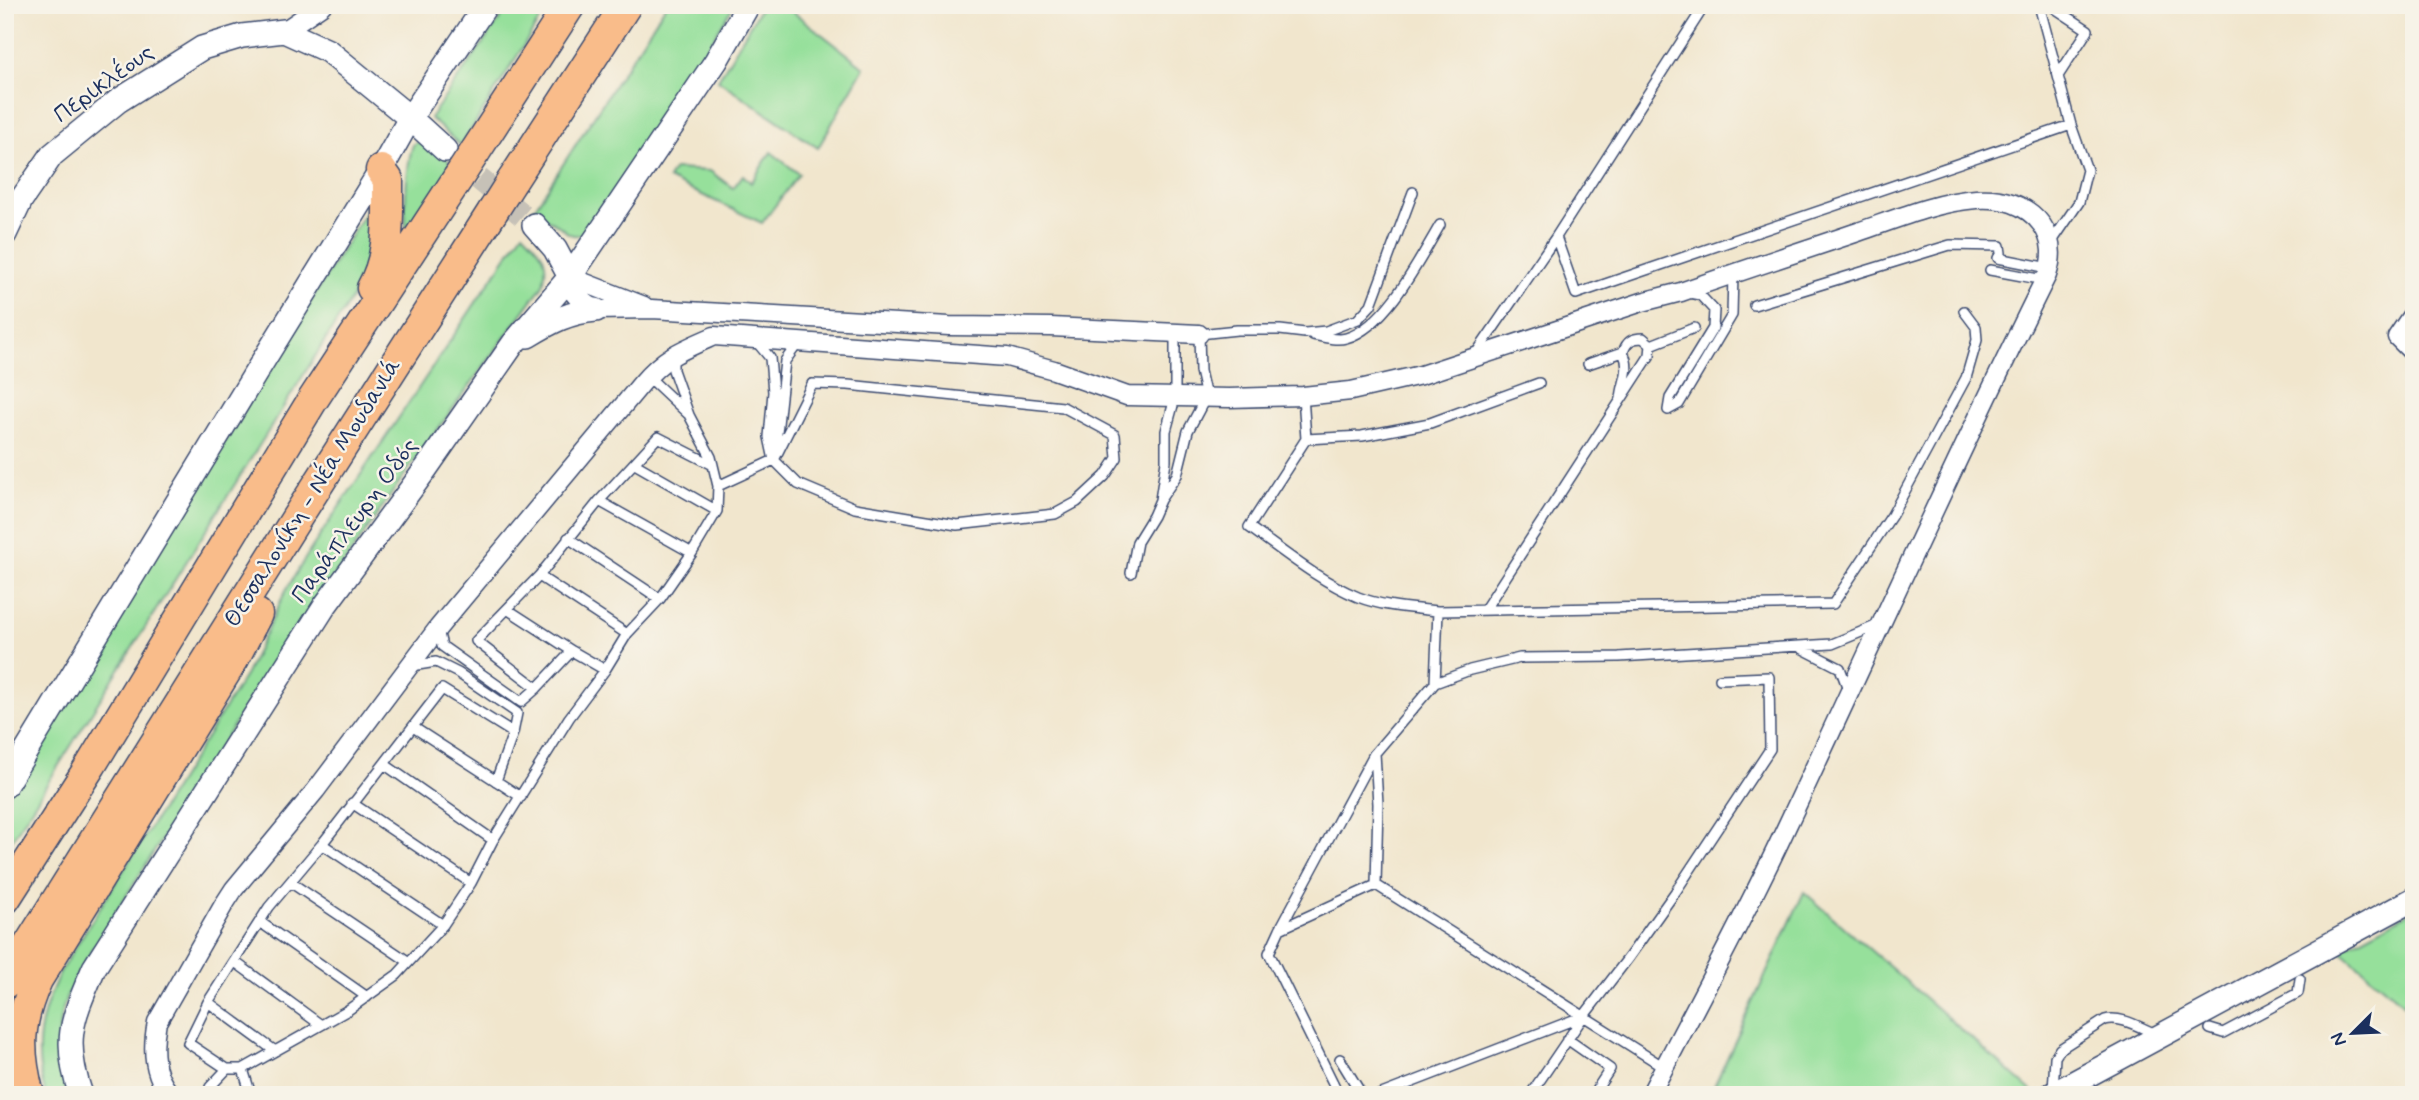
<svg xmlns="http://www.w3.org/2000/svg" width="2419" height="1100" font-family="Mynerve,sans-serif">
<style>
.green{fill:#96e09b;stroke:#58887c;stroke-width:2}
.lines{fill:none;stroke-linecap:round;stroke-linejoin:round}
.tertiary-tunnel{stroke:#c6c1b7;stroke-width:23;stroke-dasharray:23 11;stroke-linecap:butt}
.service-casing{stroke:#3b4a6f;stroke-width:12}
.minor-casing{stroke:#3b4a6f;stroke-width:21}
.tertiary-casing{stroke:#3b4a6f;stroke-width:26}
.trunk-casing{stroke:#3b4a6f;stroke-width:33}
.service{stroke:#fff;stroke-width:9}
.minor{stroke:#fff;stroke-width:18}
.tertiary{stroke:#fff;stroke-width:23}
.trunk{stroke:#f9bc8a;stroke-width:30}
.trunk-bridge-casing{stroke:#3b4a6f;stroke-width:33;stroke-linecap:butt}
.trunk-bridge{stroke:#f9bc8a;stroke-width:30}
.labels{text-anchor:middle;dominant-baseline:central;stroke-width:5;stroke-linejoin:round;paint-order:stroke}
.street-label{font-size:24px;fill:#1b2f5e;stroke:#f7f3e8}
</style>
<rect width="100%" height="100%" fill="#f7f3e8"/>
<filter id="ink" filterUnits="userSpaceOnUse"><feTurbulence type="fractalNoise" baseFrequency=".0143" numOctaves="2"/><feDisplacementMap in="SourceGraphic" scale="14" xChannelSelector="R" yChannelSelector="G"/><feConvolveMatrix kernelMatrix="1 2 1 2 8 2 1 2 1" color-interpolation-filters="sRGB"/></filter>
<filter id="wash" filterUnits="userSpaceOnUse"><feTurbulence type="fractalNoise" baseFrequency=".00686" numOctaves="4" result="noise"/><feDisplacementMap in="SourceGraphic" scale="28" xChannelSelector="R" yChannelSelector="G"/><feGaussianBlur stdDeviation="1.57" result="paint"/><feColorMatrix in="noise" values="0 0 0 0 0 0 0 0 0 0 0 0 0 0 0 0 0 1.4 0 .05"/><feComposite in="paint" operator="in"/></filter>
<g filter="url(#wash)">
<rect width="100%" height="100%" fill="#f1e6cd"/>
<path class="green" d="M 510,5 L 549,5 L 461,146 L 430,118 Z
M 666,5 L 734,5 L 644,151 L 590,232 C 567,240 570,232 553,222 C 545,218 538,218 529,217 Z
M 762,5 L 784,5 L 864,67 L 818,148 L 718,80 Z
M 417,142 L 427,144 L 455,165 L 407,231 C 403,216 407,160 413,145 Z
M 771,152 L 799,174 L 762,223 L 668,179 L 674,169 L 710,171 L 733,188 L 743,175 L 751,183 Z
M 377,193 L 373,264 L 5,851 L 5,799 Z
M 523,232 C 542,252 550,257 543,285 L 403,477 L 233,726 L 78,973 C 73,984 66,996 63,1008 C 55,1035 58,1069 68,1095 L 46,1095 C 31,1049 41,1012 61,970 L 246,674 L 286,590 L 311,549 Z
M 1804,892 L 2035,1094 L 1710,1095 Z
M 2414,910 L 2414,1013 L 2340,950 Z"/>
</g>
<g filter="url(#ink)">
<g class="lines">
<path class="tertiary-tunnel" d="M 453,157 L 534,225"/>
<defs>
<path id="service" d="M 2039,5 L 2058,76
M 2050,5 L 2088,30 L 2058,76 L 2071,125 L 2087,170 L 2079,202 L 2051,243
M 1556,237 L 1576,294 L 2071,125
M 1998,258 L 2049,268
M 1990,270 L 2044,280
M 1754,305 L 1950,245 L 2000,246 L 2001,253
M 1175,333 L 1175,398 L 1166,431 L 1166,461 L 1160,500 L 1177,475 L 1188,431 L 1206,397 L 1200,371 L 1199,334 L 1237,330 L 1280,330 L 1305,333 L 1326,331 L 1358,319 L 1371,305 L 1413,192
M 1313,335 C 1323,337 1336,341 1346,338 C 1386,327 1420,259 1440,225
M 1651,345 L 1694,328
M 1475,355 L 1556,237 L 1705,5
M 1588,364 L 1623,352
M 645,382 L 653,381 L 688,414
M 1303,396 L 1306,439 L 1362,436 L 1430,423 L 1539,383
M 1668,410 L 1679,404 L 1732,315 L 1733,274
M 1668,410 L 1670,398 L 1713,328 L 1714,310 L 1700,295 L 1689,293
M 1306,439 L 1249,527 C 1283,551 1319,581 1358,597 C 1384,607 1412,608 1438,611 L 1833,604 L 1892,515 L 1966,378 L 1977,340 L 1976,327 L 1964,311
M 775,451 L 785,361 L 798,343
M 635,464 L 717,511
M 718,486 L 774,460 L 812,384 L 848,385 L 1063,407 L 1115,435 L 1117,458 L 1105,476 L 1077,502 L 1055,514 L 957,525 L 855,508 L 798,484 L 774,460 L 769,437 L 773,392 L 770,358 L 755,340
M 599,501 L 692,553
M 568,538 L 660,599
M 1131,573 L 1137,542 L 1153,516 L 1160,500
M 539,576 L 627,634
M 507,609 L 572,651 L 537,688
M 1485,609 L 1650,355 L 1651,345 L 1643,338 C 1632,338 1627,341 1623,352 C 1632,370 1622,382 1621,399
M 438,630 L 442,646 L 521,702 L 537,688 L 476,641 L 539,576 L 599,501 L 658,437 L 713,465
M 1801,648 L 1840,668 L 1848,689
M 572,651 L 605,670
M 1435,683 L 1438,611
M 413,727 L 521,797
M 384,764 L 493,840
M 496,781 L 513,733
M 352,803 L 471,883
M 322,844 L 443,925
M 290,882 L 409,962
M 1376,885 L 1378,804 L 1375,753 L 1435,683 L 1470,670 L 1520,658 L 1619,657 L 1832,644 L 1878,625
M 1376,885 L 1664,1067
M 260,922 L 367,997
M 1280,929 L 1374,754
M 235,962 L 321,1025
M 208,1002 L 188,1043 L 227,1069
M 2210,1029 L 2223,1033 L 2298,993 L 2300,979
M 1567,1039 L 1610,1069 L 1593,1095
M 275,1051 L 208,1002 L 269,907 L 322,844 L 442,689 L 513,733 L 517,713 L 458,673 L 436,662 L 412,666
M 1340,1059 L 1362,1095
M 243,1069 L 251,1095
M 2053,1091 L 2055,1057 L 2060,1049 L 2105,1020 C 2120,1015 2141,1028 2156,1034
M 209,1095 L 210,1087 L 227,1069 L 243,1069 L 348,1010 L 397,975 L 443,925 L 471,883 L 493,840 L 569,718 L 605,670 L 627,634 L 660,599 L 692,553 L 717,511 L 718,486 L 711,457 L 689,415 L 673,370 L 673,356
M 1339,1095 L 1269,953 L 1280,929 L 1376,885
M 1379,1095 L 1581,1017
M 1530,1095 L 1583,1017 L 1629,957 L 1676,891 L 1770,749 L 1769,677 L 1720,679"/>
<path id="minor" d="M 284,31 L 322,5
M 570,277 L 572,291 L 577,297 L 596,310 L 652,309 L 949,326 L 1051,327 L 1199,334
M 570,277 L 644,306
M 2414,312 L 2397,337 L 2414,354
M 171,1095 C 152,1075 152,1047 157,1022 L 223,906 L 234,889 L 316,790 L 438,628 L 642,383 C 665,356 682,350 714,336 L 1007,357 L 1054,370 L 1127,396 L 1229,398 L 1303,396 L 1351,391 L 1421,375 L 1642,302 L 1681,292 C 1740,271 1799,252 1858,232 C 1896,219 1936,202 1976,199 C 2001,197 2027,204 2042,225 C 2053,241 2053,257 2047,275 C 1956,457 1874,642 1787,826 C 1745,917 1696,1005 1650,1095"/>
<path id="tertiary" d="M 534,225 L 555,249 L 570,277
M 5,234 L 21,200 L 52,155 L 118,101 L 202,48 L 242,36 L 284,31 L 328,51 L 410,118 L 445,150
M 528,336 C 551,322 569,312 596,310
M 5,786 L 263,361 L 381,170 L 410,118 L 486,5
M 81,1095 C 62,1039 72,1020 94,968 L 324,607 L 425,470 L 513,344 L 570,277 L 716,61 L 748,5
M 2051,1095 L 2414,899"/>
<path id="trunk" d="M 475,152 L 570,5
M 512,181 L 626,5
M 372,288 C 390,257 388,221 388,187 L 388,180 L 381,170
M 5,899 L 91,765 L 312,401 L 458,178
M 5,983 L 301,511 L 493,211
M 29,1095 C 17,1050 18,1022 37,980 L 233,660 L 257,614"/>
</defs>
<use href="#service" class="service-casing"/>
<use href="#minor" class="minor-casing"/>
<use href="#tertiary" class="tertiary-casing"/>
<use href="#trunk" class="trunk-casing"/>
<use href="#service" class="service"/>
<use href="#minor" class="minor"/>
<use href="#tertiary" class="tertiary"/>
<use href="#trunk" class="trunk"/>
<defs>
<path id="trunk-bridge" d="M 458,178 L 475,152
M 493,211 L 512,181"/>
</defs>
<use href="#trunk-bridge" class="trunk-bridge-casing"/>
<use href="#trunk-bridge" class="trunk-bridge"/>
</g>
</g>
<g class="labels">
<g class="street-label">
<text transform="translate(104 84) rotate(-36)">Περικλέους</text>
<text transform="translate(313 493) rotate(-58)">Θεσσαλονίκη - Νέα Μουδανιά</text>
<text transform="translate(355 521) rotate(-54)">Παράπλευρη Οδός</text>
</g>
</g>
<rect width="2419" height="1100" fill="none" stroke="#f7f3e8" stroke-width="28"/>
<g transform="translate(2353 1033) rotate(246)" stroke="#f7f3e8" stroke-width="5" paint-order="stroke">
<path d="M0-5L12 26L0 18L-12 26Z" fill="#1b2f5e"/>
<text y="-10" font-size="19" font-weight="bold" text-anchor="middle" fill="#1b2f5e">N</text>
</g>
</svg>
